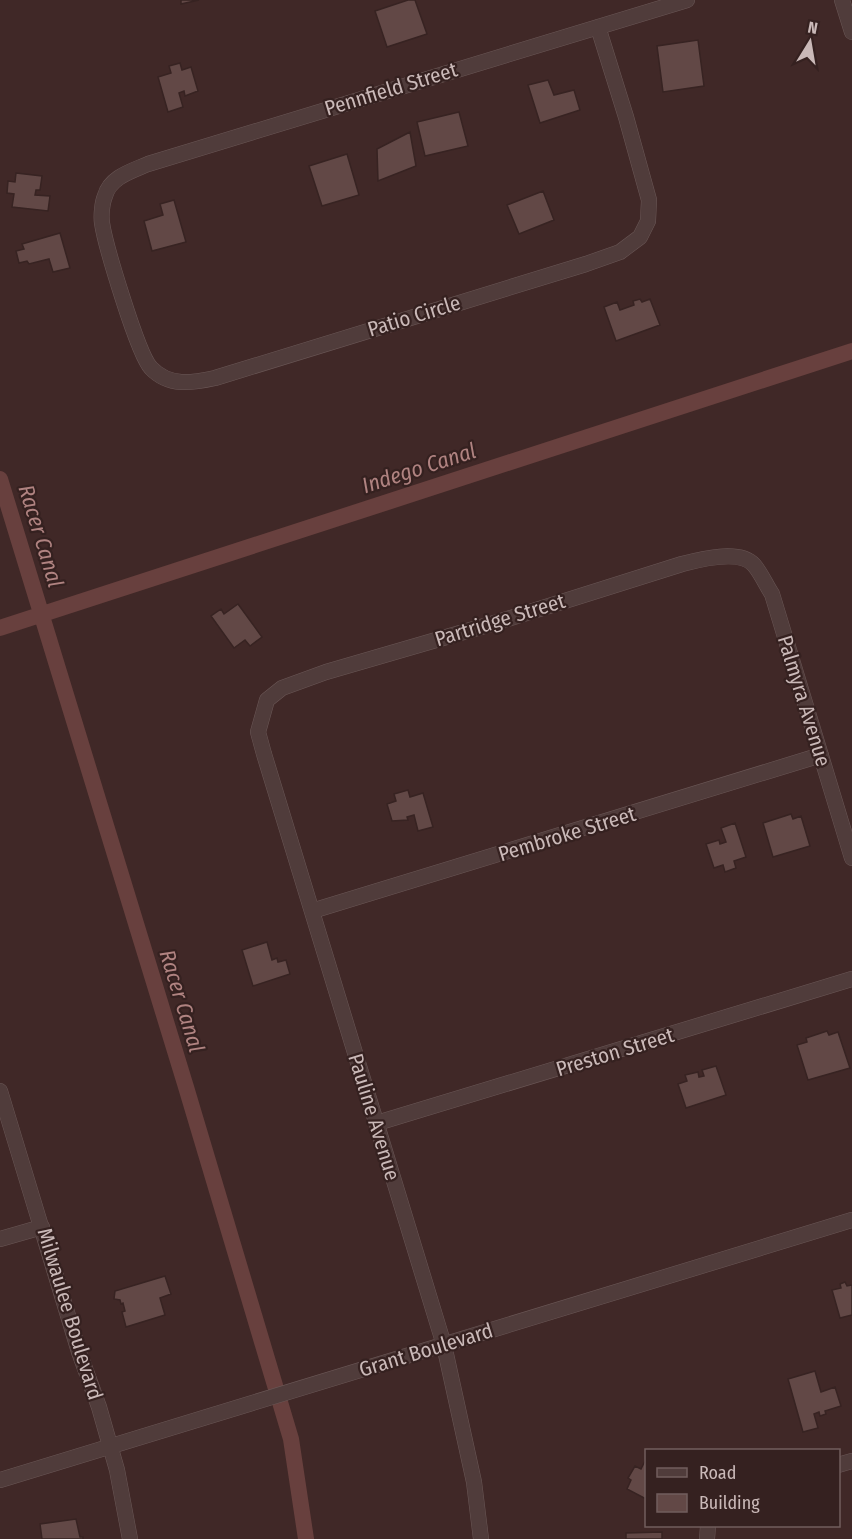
<svg xmlns="http://www.w3.org/2000/svg" width="852" height="1539" font-family="'Fira Sans Condensed',sans-serif">
<style>
.lines{fill:none;stroke-linecap:round;stroke-linejoin:round}
.canal{stroke:#68403e;stroke-width:16}
.building{fill:#624846;stroke:#372322;stroke-width:1.5}
.minor-casing{stroke:#6a5756;stroke-width:16}
.minor{stroke:#503c3b;stroke-width:15}
.labels{text-anchor:middle;dominant-baseline:central;stroke-width:4.5;stroke-linejoin:round;paint-order:stroke}
.street-label{font-size:21px;fill:#cab9b8;stroke:#352120}
.water-label{font-size:22px;font-style:italic;fill:#b08381;stroke:#352120}
</style>
<rect width="100%" height="100%" fill="#402827"/>
<g class="lines">
<path class="canal" d="M 0,479 L 186,1087 L 291,1439 L 306,1539
M 0,628 L 852,351"/>
</g>
<path class="building" d="M 181,0 L 199,0 L 181,4 Z
M 408,0 L 415,0 L 427,34 L 387,47 L 375,11 Z
M 698,40 L 704,86 L 663,92 L 657,46 Z
M 180,63 L 182,70 L 191,67 L 198,91 L 185,96 L 184,91 L 179,93 L 183,107 L 168,112 L 158,77 L 171,73 L 169,66 Z
M 548,80 L 554,95 L 574,90 L 580,110 L 540,123 L 528,85 Z
M 459,112 L 468,146 L 425,156 L 417,122 Z
M 410,132 L 416,166 L 378,181 L 377,149 Z
M 347,154 L 359,195 L 322,206 L 309,166 Z
M 16,173 L 42,176 L 40,190 L 36,190 L 35,195 L 50,196 L 48,211 L 12,207 L 14,194 L 7,193 L 8,181 L 15,182 Z
M 543,191 L 554,220 L 519,234 L 507,205 Z
M 174,200 L 186,242 L 152,251 L 144,221 L 163,215 L 160,204 Z
M 60,233 L 70,268 L 53,272 L 49,259 L 29,264 L 27,261 L 19,263 L 16,251 L 24,249 L 22,244 Z
M 640,299 L 642,302 L 650,299 L 660,325 L 616,341 L 604,307 L 617,302 L 620,310 L 634,305 L 633,301 Z
M 238,604 L 262,637 L 250,646 L 245,640 L 234,648 L 211,616 L 221,609 L 224,614 Z
M 408,790 L 410,797 L 423,793 L 433,827 L 418,831 L 414,815 L 407,817 L 408,820 L 392,821 L 387,804 L 396,801 L 394,794 Z
M 791,814 L 793,819 L 801,816 L 810,846 L 773,857 L 763,823 Z
M 735,823 L 746,857 L 734,861 L 736,868 L 725,872 L 723,865 L 714,868 L 706,844 L 719,840 L 720,844 L 726,842 L 721,828 Z
M 267,942 L 272,960 L 277,958 L 278,962 L 286,960 L 290,974 L 253,986 L 242,950 Z
M 827,1031 L 829,1035 L 838,1032 L 850,1068 L 808,1080 L 797,1045 L 807,1042 L 806,1038 Z
M 716,1066 L 726,1095 L 686,1108 L 678,1084 L 687,1081 L 685,1075 L 698,1072 L 699,1077 L 704,1076 L 702,1070 Z
M 165,1276 L 171,1294 L 160,1298 L 165,1315 L 126,1327 L 122,1312 L 125,1311 L 123,1303 L 121,1304 L 120,1300 L 114,1299 L 115,1291 Z
M 845,1282 L 847,1286 L 852,1285 L 852,1315 L 840,1318 L 832,1290 L 841,1288 L 840,1284 Z
M 815,1371 L 821,1392 L 835,1387 L 841,1406 L 825,1411 L 826,1414 L 820,1416 L 819,1412 L 814,1414 L 818,1428 L 803,1432 L 788,1379 Z
M 646,1459 L 646,1499 L 627,1489 L 631,1480 L 628,1478 L 635,1466 L 641,1469 Z
M 76,1519 L 80,1537 L 83,1537 L 83,1539 L 42,1539 L 40,1524 Z
M 662,1532 L 662,1539 L 626,1539 L 626,1533 Z"/>
<g class="lines">
<defs>
<path id="minor" d="M 842,0 L 852,32
M 598,27 L 626,117 L 649,200 L 648,221 L 640,237 L 620,252 L 586,264 L 215,378 C 192,383 169,387 151,368 C 138,355 105,244 102,223 C 101,216 102,203 105,196 C 110,177 132,171 148,164 L 687,0
M 312,911 L 821,755
M 0,1091 L 79,1352 L 99,1407 L 117,1470 L 130,1539
M 377,1123 L 852,979
M 0,1239 L 42,1227
M 838,1465 L 852,1461
M 0,1480 L 852,1220
M 481,1539 L 474,1482 L 444,1345 L 264,754 L 258,732 L 267,700 L 282,688 L 326,672 L 498,622 L 682,564 C 701,559 740,549 754,565 C 761,573 766,585 772,594 L 852,858
M 707,1539 L 708,1526"/>
</defs>
<use href="#minor" class="minor-casing"/>
<use href="#minor" class="minor"/>
</g>
<g class="labels">
<g class="street-label">
<text transform="translate(391 89) rotate(-17)">Pennfield Street</text>
<text transform="translate(414 316) rotate(-17)">Patio Circle</text>
<text transform="translate(500 620) rotate(-17)">Partridge Street</text>
<text transform="translate(804 701) rotate(73)">Palmyra Avenue</text>
<text transform="translate(567 834) rotate(-17)">Pembroke Street</text>
<text transform="translate(615 1052) rotate(-17)">Preston Street</text>
<text transform="translate(374 1117) rotate(73)">Pauline Avenue</text>
<text transform="translate(70 1314) rotate(73)">Milwaulee Boulevard</text>
<text transform="translate(426 1350) rotate(-17)">Grant Boulevard</text>
</g>
<g class="water-label">
<text transform="translate(419 468) rotate(-18)">Indego Canal</text>
<text transform="translate(41 536) rotate(73)">Racer Canal</text>
<text transform="translate(182 1001) rotate(73)">Racer Canal</text>
</g>
</g>
<rect x="645" y="1449" width="195" height="78" fill="#352120" stroke="#715e5d" stroke-width="1.5"/>
<rect x="657" y="1468" width="30" height="9" fill="#503c3b" stroke="#715e5d" stroke-width="1.5"/>
<text x="699" y="1479" font-size="18" fill="#cab9b8">Road</text>
<rect x="657" y="1494" width="30" height="18" fill="#624846" stroke="#715e5d" stroke-width="1.5"/>
<text x="699" y="1509" font-size="18" fill="#cab9b8">Building</text>
<g transform="translate(810 42) rotate(11)" stroke="#352120" stroke-width="4.5" paint-order="stroke">
<path d="M0-4.5L10 22L0 15L-10 22Z" fill="#cab9b8"/>
<text y="-9" font-size="16" font-weight="bold" text-anchor="middle" fill="#cab9b8">N</text>
</g>
</svg>
